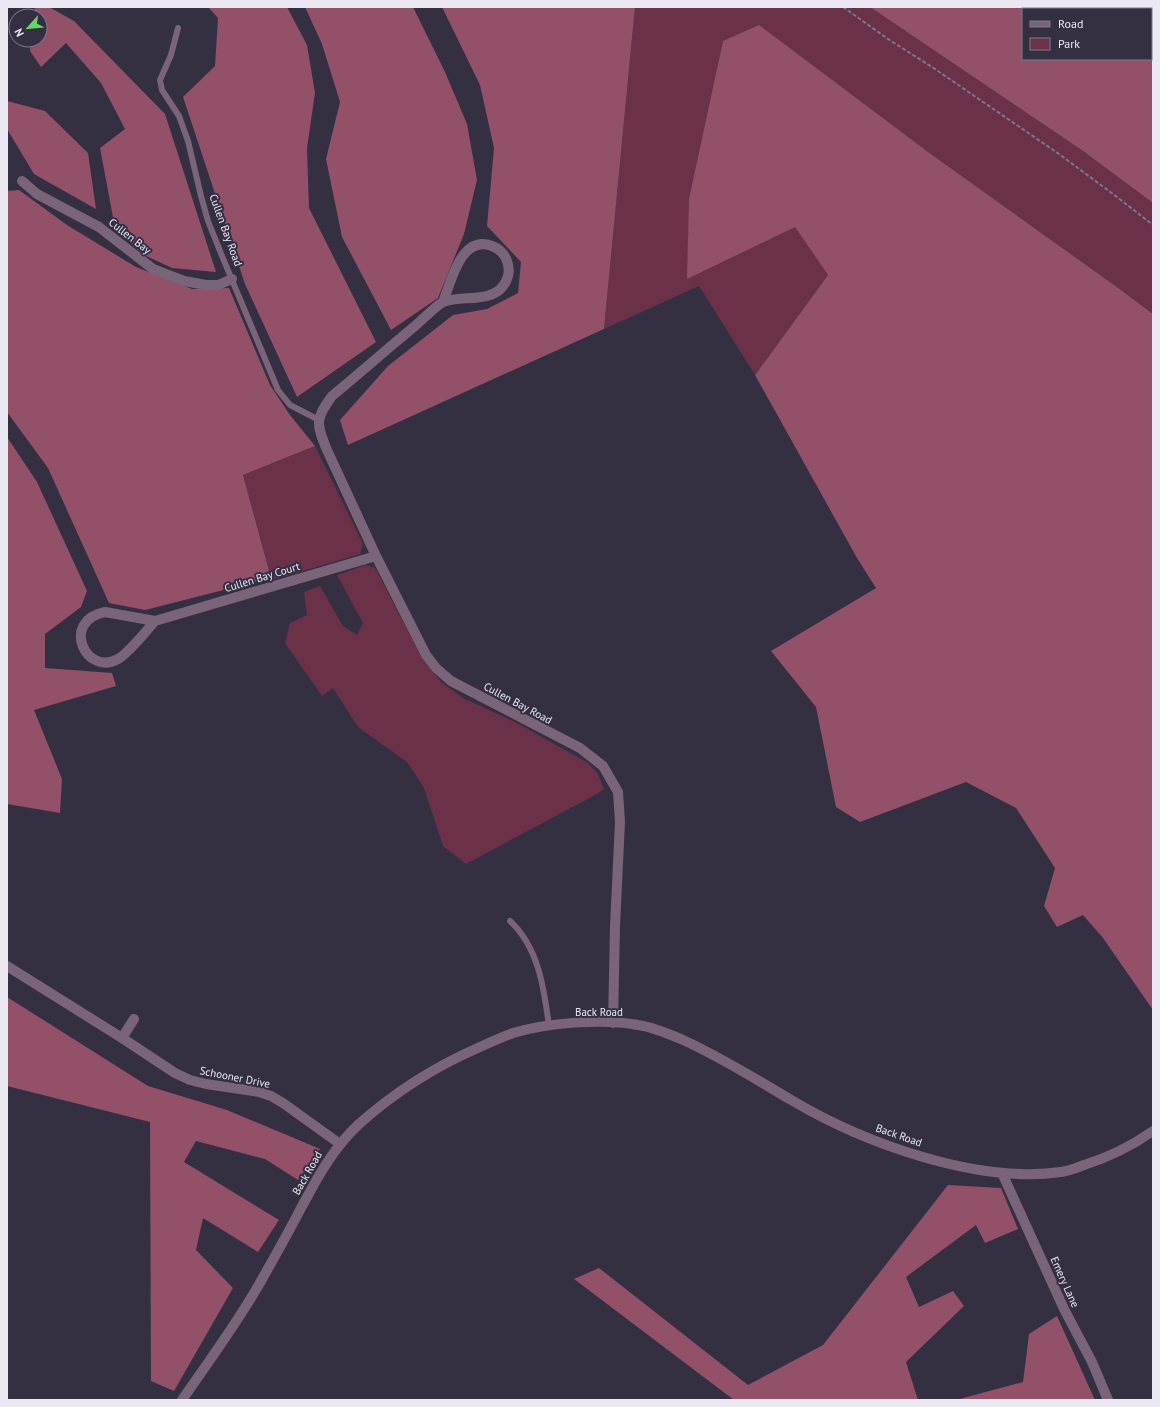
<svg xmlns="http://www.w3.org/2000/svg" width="1160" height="1407" font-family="'PT Sans',sans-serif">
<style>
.green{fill:#6b3148}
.forest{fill:#925069;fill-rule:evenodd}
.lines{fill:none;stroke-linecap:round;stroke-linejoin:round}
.path{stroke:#7b7787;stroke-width:2;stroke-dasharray:4 2;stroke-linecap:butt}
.service{stroke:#796479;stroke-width:6}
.minor{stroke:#796479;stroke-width:10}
.labels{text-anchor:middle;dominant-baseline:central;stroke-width:4;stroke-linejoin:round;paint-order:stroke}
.street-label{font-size:11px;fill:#ebe8f4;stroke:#343042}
</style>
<rect width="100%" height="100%" fill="#343042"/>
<path class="green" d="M 635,7 L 870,7 L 1083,151 L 1153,203 L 1153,314 L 1121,290 L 928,152 L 687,278 L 795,226 L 828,275 L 755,375 L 699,286 L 604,329 Z
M 315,446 L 363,544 L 360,554 L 276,579 L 271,578 L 243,475 Z
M 366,565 L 375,568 L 423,660 L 441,682 L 463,698 L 517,723 L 588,763 L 598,774 L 604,789 L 597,794 L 466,864 L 443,846 L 424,788 L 407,762 L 358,727 L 333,688 L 322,696 L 285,643 L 290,623 L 307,615 L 304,592 L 320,586 L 343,626 L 357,635 L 363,623 L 337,575 Z"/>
<path class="forest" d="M 35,7 L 49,7 L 74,21 L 165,114 L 216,272 L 172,268 L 144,255 L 115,228 L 100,148 L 125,129 L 101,83 L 66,43 L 41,67 L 30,51 L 31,40 L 40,40 L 40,16 L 34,16 Z
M 208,7 L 287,7 L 307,45 L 315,93 L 307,148 L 309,208 L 376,342 L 297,397 L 245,284 L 183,97 L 215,66 L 218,18 Z
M 305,7 L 413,7 L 445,72 L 467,124 L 477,180 L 464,234 L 438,298 L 391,330 L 342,237 L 326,159 L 340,102 L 322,44 Z
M 442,7 L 635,7 L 604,329 L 348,445 L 340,420 L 388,366 L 453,315 L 487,309 L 518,293 L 521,262 L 487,226 L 494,148 L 480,85 Z
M 870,7 L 1153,7 L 1153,203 L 1083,151 ZM 1023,9 L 1151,9 L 1151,59 L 1023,59 Z
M 759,25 L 928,152 L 1121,290 L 1153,314 L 1153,1010 L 1103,938 L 1083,915 L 1057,927 L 1044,906 L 1055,868 L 1016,808 L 966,782 L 860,822 L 836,807 L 816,707 L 771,651 L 876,588 L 857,558 L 755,375 L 828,275 L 795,227 L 687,279 L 689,199 L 723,41 Z
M 7,101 L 45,111 L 88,153 L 96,209 L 34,174 L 7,129 Z
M 19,190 L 67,225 L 136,267 L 192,289 L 229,288 L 270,385 L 290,415 L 315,446 L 243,475 L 271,578 L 145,610 L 109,603 L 48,468 L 7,412 L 7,191 Z
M 7,437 L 37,482 L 87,591 L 81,607 L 45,634 L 45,668 L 112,673 L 116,686 L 34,710 L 62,779 L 60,813 L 7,804 Z
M 7,997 L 148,1086 L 227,1110 L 320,1149 L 298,1180 L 265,1159 L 196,1141 L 184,1162 L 279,1220 L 258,1252 L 203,1218 L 196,1250 L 233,1288 L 174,1391 L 151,1381 L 150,1122 L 7,1086 Z
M 948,1185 L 1001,1188 L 1018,1229 L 985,1243 L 976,1225 L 906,1277 L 919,1307 L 953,1291 L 964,1306 L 906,1362 L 918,1400 L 734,1400 L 574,1279 L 599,1268 L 748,1385 L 823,1345 Z
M 1057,1316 L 1095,1400 L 956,1400 L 1023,1382 L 1029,1334 Z"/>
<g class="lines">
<path class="path" d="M 843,7 L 888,39 L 935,69 L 1059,154 L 1117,197 L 1153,225"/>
<path class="service" d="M 178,28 L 171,55 L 160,80 L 162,90 L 179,116 L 188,141 L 201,196 L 208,221 L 222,256 L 278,390 L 290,405 L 319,420
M 510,921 C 539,948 544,989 549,1026"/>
<path class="minor" d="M 22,181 L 37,194 L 99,227 L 153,269 L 184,281 L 206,285 L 218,285 L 232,279
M 443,302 C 451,282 461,234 492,246 C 508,252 514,272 503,286 C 491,303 461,295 443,302 C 437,305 422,320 415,326 C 387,349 360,373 332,396 C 315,419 316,424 327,450 L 376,556 L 426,655 L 436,668 L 451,681 L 580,748 L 603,766 L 618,792 L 620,822 L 615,926 L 613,1023
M 155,621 C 146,631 129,653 118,659 C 86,677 60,621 105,612 L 155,621 L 376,556
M 7,966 L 122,1038 L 175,1073 L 190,1080 L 206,1084 L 259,1092 L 271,1096 L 283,1103 L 340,1144
M 122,1038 L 134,1019
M 1002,1173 L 1064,1309 L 1092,1362 L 1108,1400
M 182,1400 C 209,1361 238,1322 261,1281 C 274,1258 287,1235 299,1212 C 316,1180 332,1149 359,1124 C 395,1092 436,1066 480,1047 C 491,1042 502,1037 513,1033 C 547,1023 602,1018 638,1025 C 653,1027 669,1034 683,1040 C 721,1057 757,1080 793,1101 C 864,1143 977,1184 1061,1172 C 1069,1171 1076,1168 1084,1165 C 1110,1157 1130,1147 1153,1131"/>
</g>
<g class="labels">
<g class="street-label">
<text transform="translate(226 230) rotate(70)">Cullen Bay Road</text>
<text transform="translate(130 236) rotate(38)">Cullen Bay</text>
<text transform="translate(262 577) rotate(-17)">Cullen Bay Court</text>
<text transform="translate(518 703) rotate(28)">Cullen Bay Road</text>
<text x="599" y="1012">Back Road</text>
<text transform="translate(235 1077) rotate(11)">Schooner Drive</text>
<text transform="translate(899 1135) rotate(19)">Back Road</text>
<text transform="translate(307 1173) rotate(-60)">Back Road</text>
<text transform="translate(1065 1282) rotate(66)">Emery Lane</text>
</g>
</g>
<rect width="1160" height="1407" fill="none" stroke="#ebe8f4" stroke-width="16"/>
<rect x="1022" y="8" width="130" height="52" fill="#343042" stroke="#7d7a89"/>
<rect x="1030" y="21" width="20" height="6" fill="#796479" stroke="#7d7a89"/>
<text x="1058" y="28" font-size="12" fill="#ebe8f4">Road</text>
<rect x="1030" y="38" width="20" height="12" fill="#6b3148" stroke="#7d7a89"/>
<text x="1058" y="48" font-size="12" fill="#ebe8f4">Park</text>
<g transform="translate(28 28) rotate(243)"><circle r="19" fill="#343042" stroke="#7d7a89"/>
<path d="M0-3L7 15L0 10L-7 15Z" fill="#68d465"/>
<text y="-6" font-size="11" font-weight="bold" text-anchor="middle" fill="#ebe8f4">N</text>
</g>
</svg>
